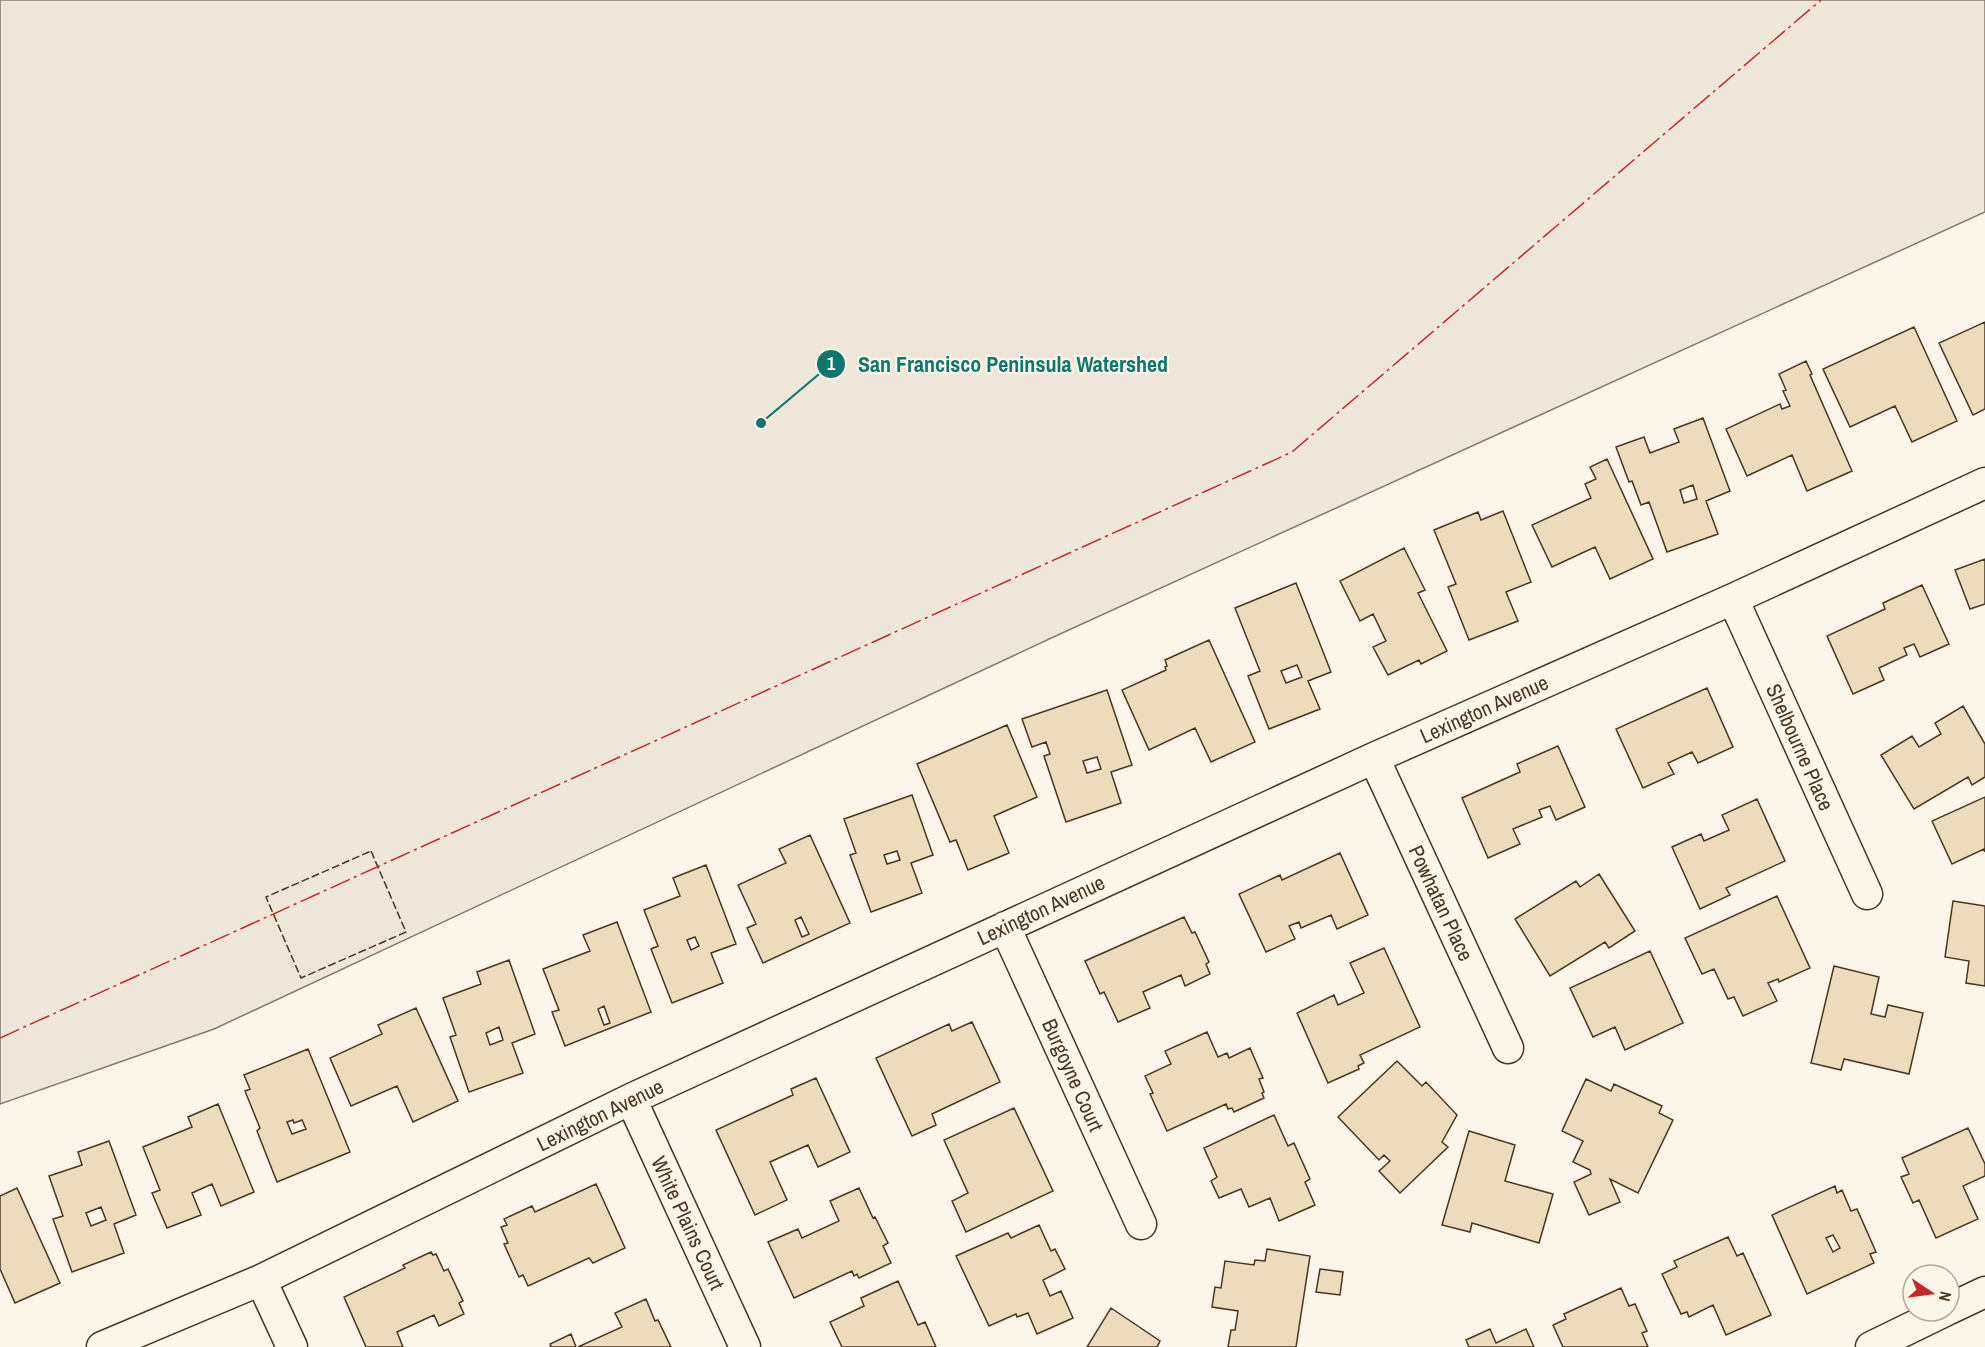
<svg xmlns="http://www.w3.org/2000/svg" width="1985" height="1347" font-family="'Archivo Narrow',sans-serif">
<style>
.green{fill:#ede6d9;stroke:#887966;stroke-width:1.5}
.building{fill:#ecdcbc;stroke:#4a3520;stroke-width:1.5;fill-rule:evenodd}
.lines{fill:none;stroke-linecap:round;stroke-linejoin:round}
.minor-casing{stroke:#4a3520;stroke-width:33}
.minor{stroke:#fbf6e9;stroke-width:30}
.fence{stroke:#4a3520;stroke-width:1.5;stroke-dasharray:8 3;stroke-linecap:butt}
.power{stroke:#c62828;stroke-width:1.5;stroke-dasharray:21 4.5 3 4.5;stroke-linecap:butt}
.labels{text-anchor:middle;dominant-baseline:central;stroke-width:4.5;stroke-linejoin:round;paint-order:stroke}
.street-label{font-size:21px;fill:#4a3520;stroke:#fbf6e9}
.leader{fill:none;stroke:#0f766e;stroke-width:2}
.callout-dot{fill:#0f766e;stroke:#fbf6e9;stroke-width:2}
.mark-label{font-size:18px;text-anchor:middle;font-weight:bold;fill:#fff}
.callout-label{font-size:22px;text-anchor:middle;font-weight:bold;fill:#0f766e;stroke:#fbf6e9;stroke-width:4.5;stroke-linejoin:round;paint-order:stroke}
</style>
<rect width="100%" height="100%" fill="#fbf6e9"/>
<path class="green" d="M 0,0 L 1985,0 L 1985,212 L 1060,634 L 214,1029 L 0,1104 Z"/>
<path class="building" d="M 1985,322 L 1985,409 L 1973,415 L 1939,343 Z
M 1914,327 L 1957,421 L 1912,442 L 1895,406 L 1850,427 L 1823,369 Z
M 1806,361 L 1812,374 L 1810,375 L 1852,471 L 1807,491 L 1792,455 L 1747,476 L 1726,429 L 1780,404 L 1782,409 L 1790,406 L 1783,391 L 1786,390 L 1779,374 Z
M 1703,418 L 1730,491 L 1706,501 L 1718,534 L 1667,552 L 1649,502 L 1641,505 L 1632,481 L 1629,482 L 1616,447 L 1644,437 L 1650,453 L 1679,442 L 1674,429 ZM 1693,485 L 1697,499 L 1684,503 L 1680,490 Z
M 1607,459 L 1653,559 L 1610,579 L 1595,547 L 1552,567 L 1532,525 L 1591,498 L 1585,484 L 1596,479 L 1590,467 Z
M 1503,511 L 1531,582 L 1506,592 L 1518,621 L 1469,640 L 1448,587 L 1456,584 L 1434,530 L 1478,512 L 1481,520 Z
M 1404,548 L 1425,590 L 1418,593 L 1447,651 L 1421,664 L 1419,660 L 1388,675 L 1373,647 L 1386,641 L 1373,614 L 1360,621 L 1340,581 Z
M 1985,559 L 1985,604 L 1970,609 L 1955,570 Z
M 1296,583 L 1331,672 L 1308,681 L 1320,709 L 1269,729 L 1248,676 L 1260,671 L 1235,608 ZM 1297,665 L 1302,677 L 1286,683 L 1281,671 Z
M 1922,585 L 1949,644 L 1920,657 L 1914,644 L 1904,648 L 1907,655 L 1879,668 L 1884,680 L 1853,694 L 1827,636 L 1885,609 L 1883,603 Z
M 1209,640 L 1255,742 L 1211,762 L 1195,728 L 1149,750 L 1122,690 L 1166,670 L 1165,667 L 1167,666 L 1165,660 Z
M 1707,688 L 1733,747 L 1698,763 L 1692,752 L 1668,763 L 1674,774 L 1643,788 L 1616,729 Z
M 1107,690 L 1132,765 L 1111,772 L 1121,803 L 1066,822 L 1044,756 L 1050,754 L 1046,742 L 1032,747 L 1022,719 ZM 1097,757 L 1101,769 L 1087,773 L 1083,761 Z
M 1963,706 L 1985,744 L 1985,777 L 1972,785 L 1968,777 L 1914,809 L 1881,755 L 1912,736 L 1919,747 L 1941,734 L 1935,723 Z
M 1007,725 L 1037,797 L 994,816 L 1009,853 L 968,870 L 956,840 L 950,842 L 917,764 Z
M 1558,746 L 1585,807 L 1556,820 L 1550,806 L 1539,810 L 1542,817 L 1513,829 L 1520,844 L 1488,858 L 1462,798 L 1520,772 L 1517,764 Z
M 912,795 L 933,855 L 911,863 L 922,893 L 871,912 L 850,855 L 856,853 L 844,819 ZM 897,851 L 900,860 L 887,864 L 884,855 Z
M 1985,797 L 1985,852 L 1984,849 L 1952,864 L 1932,821 Z
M 1757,799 L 1785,861 L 1726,888 L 1730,895 L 1700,909 L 1672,847 L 1701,834 L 1704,841 L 1729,830 L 1722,815 Z
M 810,835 L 850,923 L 763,963 L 747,928 L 756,924 L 738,885 L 786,863 L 779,849 ZM 801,917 L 809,934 L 802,937 L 795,920 Z
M 1340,853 L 1368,915 L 1337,929 L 1331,915 L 1301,928 L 1299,922 L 1289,926 L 1295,939 L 1266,952 L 1239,894 L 1280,875 L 1282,880 Z
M 706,865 L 736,944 L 711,953 L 723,983 L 672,1003 L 651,949 L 658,946 L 644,910 L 680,896 L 673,878 ZM 695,937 L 699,946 L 691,950 L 687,940 Z
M 1599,874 L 1635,931 L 1609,948 L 1605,942 L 1550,976 L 1515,919 L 1576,881 L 1580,887 Z
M 1777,896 L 1810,968 L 1779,982 L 1778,979 L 1768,983 L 1777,1001 L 1743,1016 L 1734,997 L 1728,999 L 1714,969 L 1702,974 L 1685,938 Z
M 1953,901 L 1985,906 L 1985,986 L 1966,983 L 1969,961 L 1945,957 Z
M 1184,917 L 1192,933 L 1195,932 L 1209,962 L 1206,964 L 1210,974 L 1185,986 L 1181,975 L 1143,992 L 1150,1008 L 1118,1022 L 1104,992 L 1100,994 L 1085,961 Z
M 617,922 L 651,1012 L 565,1046 L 552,1012 L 559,1010 L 543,969 L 590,951 L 583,935 ZM 604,1006 L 610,1023 L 604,1025 L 598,1009 Z
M 1384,948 L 1420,1027 L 1360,1055 L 1364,1063 L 1358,1066 L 1359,1069 L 1328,1083 L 1297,1013 L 1334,995 L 1338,1005 L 1364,993 L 1350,963 Z
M 1650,951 L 1683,1023 L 1625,1050 L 1615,1027 L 1593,1037 L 1570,988 Z
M 509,960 L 535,1034 L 512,1043 L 523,1073 L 469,1092 L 450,1037 L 456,1035 L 443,998 L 481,984 L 477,972 ZM 499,1027 L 503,1040 L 490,1045 L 486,1033 Z
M 1834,966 L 1879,977 L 1871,1014 L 1885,1017 L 1888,1005 L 1923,1013 L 1909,1074 L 1844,1059 L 1841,1070 L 1811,1063 Z
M 416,1008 L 458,1101 L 413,1122 L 397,1086 L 351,1106 L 330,1058 L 382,1034 L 378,1025 Z
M 972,1022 L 1000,1082 L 932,1114 L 936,1125 L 912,1136 L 876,1058 L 949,1024 L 952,1031 Z
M 1207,1032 L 1218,1057 L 1227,1053 L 1229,1058 L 1250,1048 L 1263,1078 L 1259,1079 L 1264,1092 L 1262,1093 L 1264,1098 L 1234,1112 L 1232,1108 L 1228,1109 L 1226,1104 L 1167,1131 L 1150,1094 L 1153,1093 L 1145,1076 L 1171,1064 L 1165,1051 Z
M 308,1049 L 350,1152 L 277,1182 L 257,1131 L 260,1128 L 245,1091 L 250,1089 L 244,1075 ZM 293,1120 L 294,1123 L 302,1120 L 306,1129 L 292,1134 L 287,1122 Z
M 1397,1061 L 1422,1086 L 1426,1082 L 1457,1115 L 1442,1142 L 1448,1147 L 1400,1193 L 1379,1171 L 1390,1161 L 1384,1155 L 1379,1160 L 1338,1117 Z
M 816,1078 L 850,1152 L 818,1167 L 808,1145 L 770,1162 L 787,1200 L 755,1215 L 716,1130 L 793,1095 L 791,1089 Z
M 1586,1079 L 1611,1091 L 1614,1084 L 1662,1106 L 1659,1113 L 1673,1120 L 1638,1193 L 1610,1179 L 1620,1202 L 1589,1215 L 1574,1182 L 1591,1174 L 1590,1170 L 1573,1162 L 1583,1141 L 1562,1131 Z
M 218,1104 L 254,1192 L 221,1206 L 212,1184 L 192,1193 L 201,1215 L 167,1228 L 152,1193 L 160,1190 L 143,1147 L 192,1127 L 188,1117 Z
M 1014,1108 L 1053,1191 L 966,1232 L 952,1201 L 968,1193 L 944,1140 Z
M 1274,1115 L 1288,1146 L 1294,1143 L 1310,1179 L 1305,1182 L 1315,1205 L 1279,1221 L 1270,1198 L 1249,1207 L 1241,1189 L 1219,1198 L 1211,1181 L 1217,1177 L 1204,1148 Z
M 1968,1128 L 1985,1164 L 1985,1176 L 1963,1186 L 1978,1219 L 1936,1238 L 1919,1200 L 1913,1203 L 1901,1177 L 1909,1174 L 1902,1158 Z
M 1469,1131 L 1515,1145 L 1505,1181 L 1553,1194 L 1539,1243 L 1472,1223 L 1470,1232 L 1442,1225 Z
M 109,1141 L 136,1215 L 114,1224 L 124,1253 L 72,1272 L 53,1219 L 63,1216 L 49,1176 L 82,1165 L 78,1152 ZM 101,1207 L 106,1220 L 91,1226 L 86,1213 Z
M 596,1184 L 625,1248 L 593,1263 L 589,1258 L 528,1286 L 523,1275 L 519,1277 L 504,1244 L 508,1243 L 501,1227 L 507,1225 L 504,1219 L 532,1206 L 535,1212 Z
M 1835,1186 L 1837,1193 L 1842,1190 L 1851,1211 L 1857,1209 L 1876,1252 L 1870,1254 L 1874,1263 L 1807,1294 L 1772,1215 ZM 1833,1235 L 1840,1248 L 1833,1252 L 1826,1238 Z
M 17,1188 L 60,1283 L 15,1303 L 0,1269 L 0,1196 Z
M 859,1188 L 873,1218 L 875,1217 L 888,1243 L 883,1246 L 891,1263 L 859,1278 L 857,1274 L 854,1276 L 852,1271 L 794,1298 L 768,1242 L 798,1229 L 802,1238 L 839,1221 L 830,1201 Z
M 1039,1225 L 1051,1251 L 1055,1249 L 1065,1269 L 1043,1280 L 1050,1296 L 1061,1291 L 1073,1318 L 1037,1334 L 1028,1313 L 1017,1317 L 1016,1314 L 989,1326 L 956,1256 L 1008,1233 L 1011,1238 Z
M 1728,1237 L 1737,1256 L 1743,1253 L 1771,1315 L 1726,1335 L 1713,1305 L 1689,1317 L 1687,1312 L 1681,1314 L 1662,1274 L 1677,1267 L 1674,1261 Z
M 1267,1249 L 1310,1256 L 1296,1347 L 1228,1347 L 1231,1330 L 1235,1330 L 1238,1311 L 1212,1307 L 1215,1287 L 1221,1288 L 1225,1261 L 1254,1265 L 1255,1260 L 1265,1261 Z
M 431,1252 L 433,1255 L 436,1254 L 444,1271 L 448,1269 L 463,1301 L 459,1303 L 464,1314 L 439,1326 L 434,1315 L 397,1332 L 403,1347 L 366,1347 L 344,1297 L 405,1268 L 403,1265 Z
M 1320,1269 L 1343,1272 L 1340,1295 L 1316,1292 Z
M 898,1281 L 918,1325 L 925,1322 L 936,1347 L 842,1347 L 830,1322 L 864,1306 L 861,1298 Z
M 1621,1288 L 1629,1306 L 1635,1304 L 1647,1331 L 1642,1333 L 1648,1347 L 1563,1347 L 1553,1325 L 1566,1319 L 1564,1314 Z
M 646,1299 L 655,1321 L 658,1320 L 671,1347 L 578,1347 L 622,1327 L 615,1313 Z
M 1111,1308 L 1160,1341 L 1157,1347 L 1087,1347 Z
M 1490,1329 L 1496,1343 L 1526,1329 L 1534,1347 L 1469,1347 L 1466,1340 Z
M 571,1334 L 576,1347 L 550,1347 L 551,1346 L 550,1344 Z"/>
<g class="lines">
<defs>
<path id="minor" d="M 1733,599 L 1867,894
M 1374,758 L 1508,1048
M 1005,927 L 1141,1224
M 631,1099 L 745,1347
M 261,1280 L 292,1347
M 1949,1309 L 1985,1292
M 102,1347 L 261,1280 L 631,1099 L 1374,758 L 1733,599 L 1985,483
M 1871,1347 L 1945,1311"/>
</defs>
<use href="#minor" class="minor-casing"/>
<use href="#minor" class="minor"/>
<path class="fence" d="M 371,851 L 406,932 L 301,978 L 266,897 Z"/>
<path class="power" d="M 0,1038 L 1292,452 L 1821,0"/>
</g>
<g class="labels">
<g class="street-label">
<text transform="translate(1484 709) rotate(-24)">Lexington Avenue</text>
<text transform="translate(1800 747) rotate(66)">Shelbourne Place</text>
<text transform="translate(1441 903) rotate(65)">Powhatan Place</text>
<text transform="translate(1041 910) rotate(-25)">Lexington Avenue</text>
<text transform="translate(1073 1075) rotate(66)">Burgoyne Court</text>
<text transform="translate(600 1115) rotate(-26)">Lexington Avenue</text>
<text transform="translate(688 1223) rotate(65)">White Plains Court</text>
</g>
</g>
<path class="leader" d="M761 423L831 364"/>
<g class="callout-dot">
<circle cx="761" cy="423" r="6"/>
<circle cx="831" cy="364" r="15"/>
</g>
<g class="mark-label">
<text x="831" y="370">1</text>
</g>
<g class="callout-label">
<text x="1013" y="372">San Francisco Peninsula Watershed</text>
</g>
<g transform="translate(1931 1293) rotate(103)"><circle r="28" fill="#fbf6e9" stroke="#b4a999" stroke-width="1.5"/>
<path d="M0-4.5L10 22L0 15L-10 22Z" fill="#c62828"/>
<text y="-9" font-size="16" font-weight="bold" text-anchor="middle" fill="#4a3520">N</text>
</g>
</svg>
